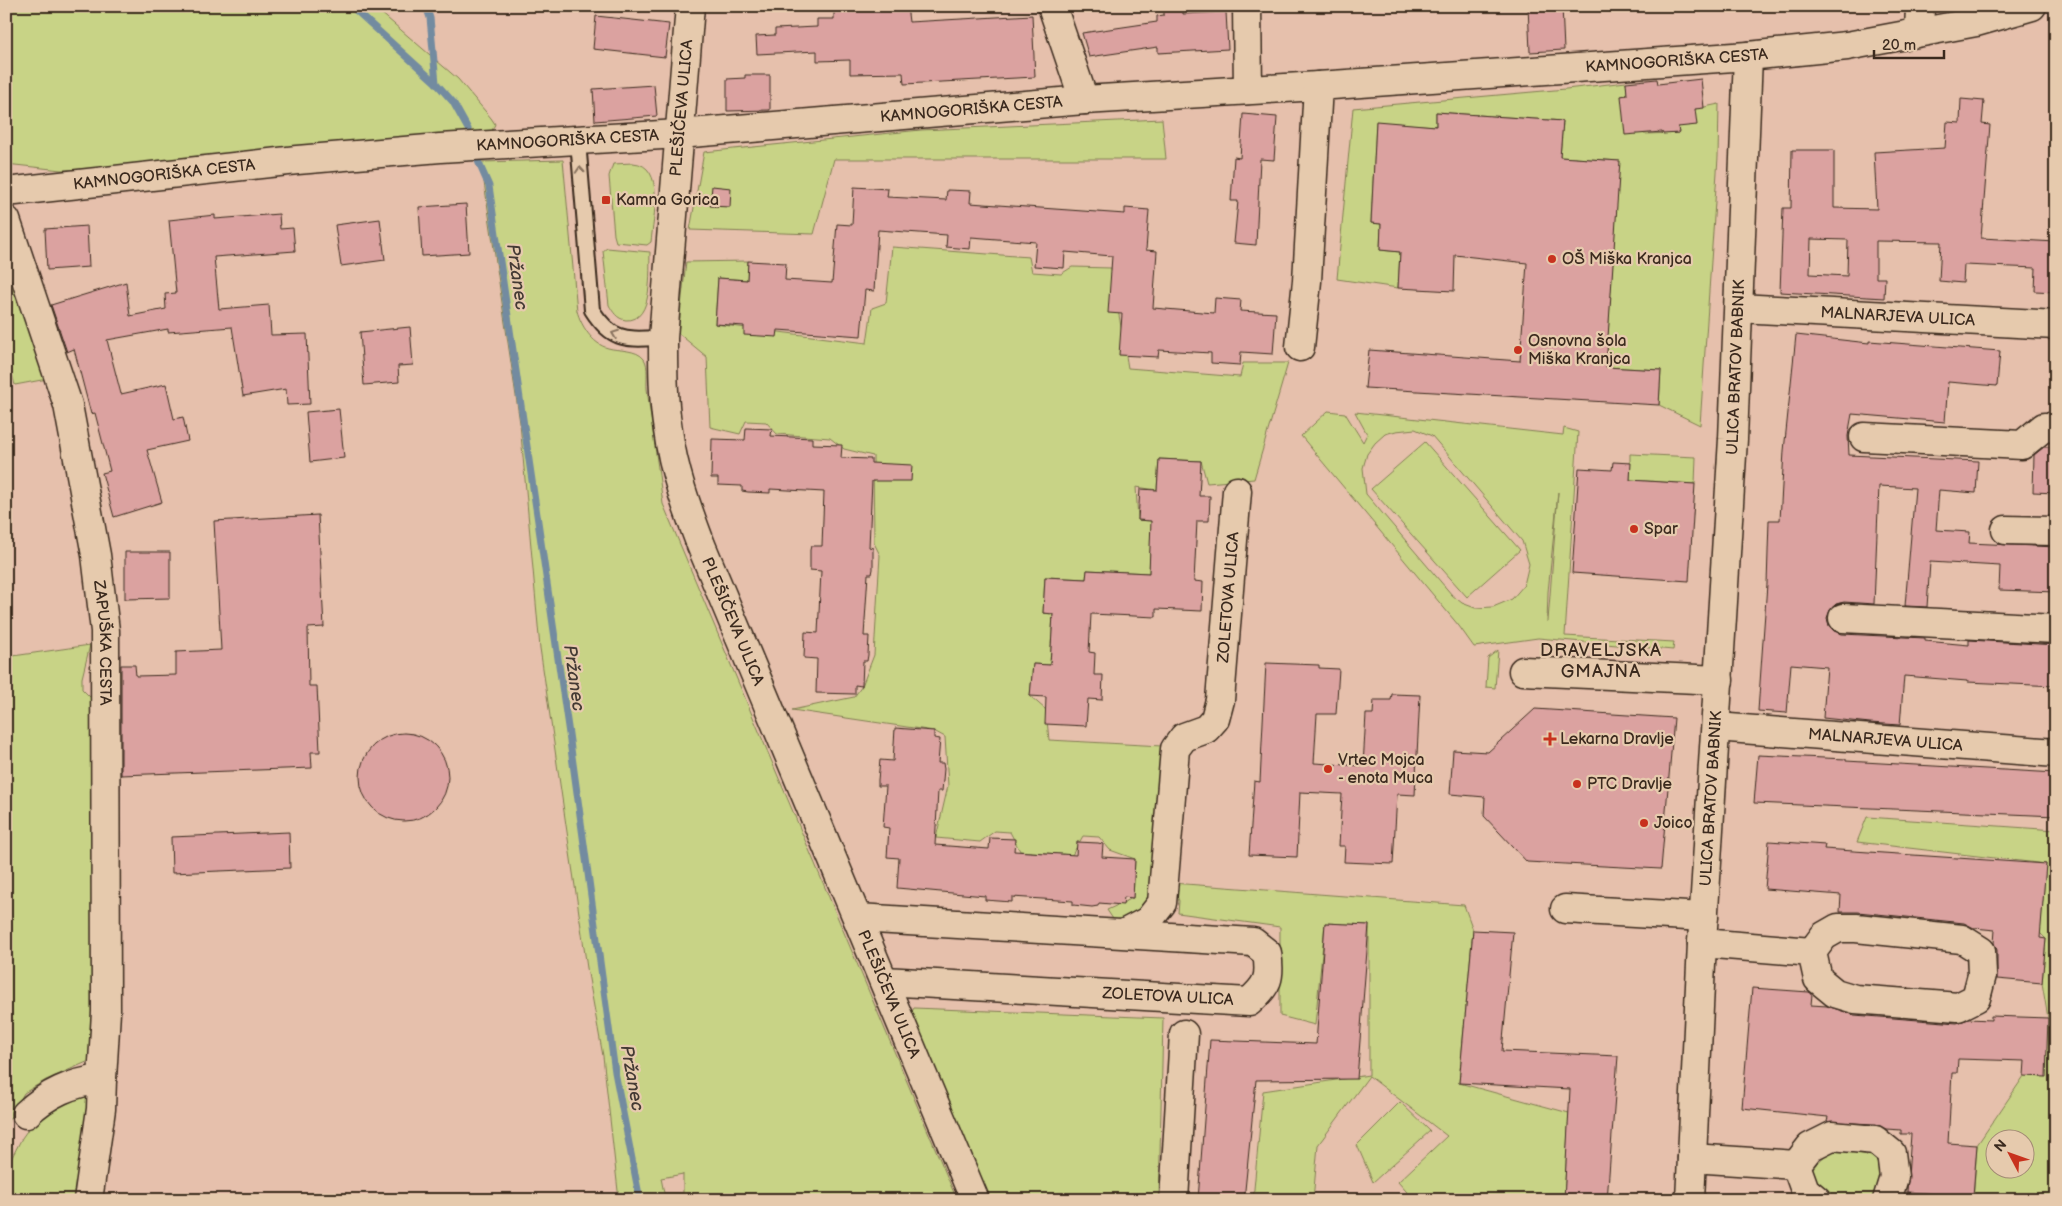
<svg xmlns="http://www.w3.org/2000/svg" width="2062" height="1206" font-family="'Balsamiq Sans',sans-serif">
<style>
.green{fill:#c8d386;stroke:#827e52;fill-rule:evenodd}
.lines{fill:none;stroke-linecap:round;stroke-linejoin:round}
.stream{stroke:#738ba0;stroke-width:7}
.building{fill:#dba2a0;stroke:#3b2a1e;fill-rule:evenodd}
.service-casing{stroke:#3b2a1e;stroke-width:18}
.minor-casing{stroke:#3b2a1e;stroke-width:31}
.service{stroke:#e6caad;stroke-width:14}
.minor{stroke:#e6caad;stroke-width:28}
.oneway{stroke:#88725e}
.poi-dot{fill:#c8321e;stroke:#e6caad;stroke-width:2}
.labels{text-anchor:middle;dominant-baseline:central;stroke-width:4.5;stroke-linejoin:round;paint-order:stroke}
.street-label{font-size:16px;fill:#3b2a1e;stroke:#e6caad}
.poi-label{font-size:16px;fill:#3b2a1e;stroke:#e6caad;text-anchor:start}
.water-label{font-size:18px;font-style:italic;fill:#443a34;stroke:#e6caad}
.neighbourhood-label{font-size:18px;letter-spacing:1px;fill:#3b2a1e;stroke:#e6caad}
</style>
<rect width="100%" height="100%" fill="#e6c0ac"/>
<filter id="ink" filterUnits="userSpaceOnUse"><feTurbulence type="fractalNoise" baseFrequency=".02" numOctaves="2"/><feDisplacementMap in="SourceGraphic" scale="10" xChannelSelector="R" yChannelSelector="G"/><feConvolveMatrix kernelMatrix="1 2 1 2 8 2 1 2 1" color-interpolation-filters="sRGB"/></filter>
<g filter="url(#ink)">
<path class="green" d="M 6,6 L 369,6 L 380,12 L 458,79 L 491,118 L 495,124 L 491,133 L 121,168 L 61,170 L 6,164 Z
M 1626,82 L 1627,95 L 1621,96 L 1643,127 L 1644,134 L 1679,133 L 1678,127 L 1695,109 L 1719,104 L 1718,157 L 1700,425 L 1659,405 L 1661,370 L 1606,367 L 1619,161 L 1560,157 L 1563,121 L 1436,112 L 1436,126 L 1376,122 L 1371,223 L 1381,224 L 1380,250 L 1400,252 L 1398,288 L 1337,279 L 1353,108 L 1566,89 Z
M 1162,119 L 1166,159 L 834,159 L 814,234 L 690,230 L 704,152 L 921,130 Z
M 563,160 L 577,311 C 581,325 592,344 608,348 C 618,351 637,349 644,359 C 649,366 646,381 647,389 C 652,428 658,466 663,504 L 957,1200 L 619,1200 L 603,1056 L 587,968 L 540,648 L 520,423 L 481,162 ZM 683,1174 L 683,1193 L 664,1193 L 661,1178 Z
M 633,163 C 666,165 653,219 651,242 L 647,245 L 616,242 L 614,235 L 609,176 L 613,164 Z
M 892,247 L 1029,257 L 1032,272 L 1061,274 L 1072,267 L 1111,268 L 1128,368 L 1240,377 L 1243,363 L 1288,363 L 1254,479 L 1207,483 L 1201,461 L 1159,459 L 1157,490 L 1136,487 L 1138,520 L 1152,521 L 1149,573 L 1087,570 L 1086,579 L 1045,577 L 1043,613 L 1053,614 L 1050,665 L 1033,664 L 1030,696 L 1046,710 L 1049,740 L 1162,746 L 1152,900 L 1139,918 L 1115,922 L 1107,910 L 1133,898 L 1135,859 L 1110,850 L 1099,837 L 1083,836 L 1072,855 L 1020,851 L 1010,832 L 995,831 L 980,842 L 936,838 L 948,786 L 945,737 L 934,731 L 792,710 L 854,697 L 862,686 L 874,655 L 880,555 L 874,543 L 873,456 L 844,449 L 830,438 L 777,434 L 766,422 L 746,421 L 740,434 L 710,427 L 707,357 L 678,333 L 686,262 L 748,261 L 747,280 L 718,278 L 715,324 L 867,343 L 872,308 L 886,303 Z
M 607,248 L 650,252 C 649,270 654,322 626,320 C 617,319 613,312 609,305 L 603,251 Z
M 6,262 L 47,379 L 15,385 L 6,354 Z
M 1328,411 L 1345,413 L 1363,442 L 1367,434 L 1355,412 L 1563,435 L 1564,428 L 1578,432 L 1565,636 L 1674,642 L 1673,650 L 1538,638 L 1474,647 L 1459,626 L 1301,436 ZM 1415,429 L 1432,436 L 1522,541 L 1529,564 L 1524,585 L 1512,599 L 1493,607 L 1475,608 L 1462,603 L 1452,595 L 1366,494 L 1363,468 L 1367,454 L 1375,443 L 1385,434 L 1396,431 ZM 1558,492 L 1548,621 L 1547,622 L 1548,592 Z
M 1425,442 L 1520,550 L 1467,597 L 1371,489 Z
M 1630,454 L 1696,457 L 1695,484 L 1630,480 Z
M 90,645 L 82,678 L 82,689 L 96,703 L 93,1050 L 89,1061 L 46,1080 L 24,1093 L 6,1125 L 6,657 Z
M 1498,650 L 1495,688 L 1486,687 L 1488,658 Z
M 1867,817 L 2056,830 L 2056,1200 L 1973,1200 L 1977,1145 L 2024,1076 L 2048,1018 L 2042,983 L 2046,939 L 2040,933 L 2046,864 L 1857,842 ZM 1994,1138 L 2024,1138 L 2024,1168 L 1994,1168 Z
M 1172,883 L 1464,905 L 1473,930 L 1459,1083 L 1569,1113 L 1564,1200 L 1414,1200 L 1398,1182 L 1447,1136 L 1369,1076 L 1318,1145 L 1313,1200 L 1253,1200 L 1263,1091 L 1369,1075 L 1369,925 L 1325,923 L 1315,1025 L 1280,1016 L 1280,927 L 1178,913 L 1179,901 Z
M 914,1008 L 1163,1018 L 1159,1200 L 986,1200 L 908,1018 Z
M 77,1094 L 91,1096 L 81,1200 L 6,1200 L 6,1179 L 11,1159 L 22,1138 L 36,1118 Z
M 1400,1102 L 1430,1131 L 1373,1182 L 1357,1145 Z
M 1833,1148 L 1871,1156 L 1882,1166 L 1882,1188 L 1873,1200 L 1831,1200 L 1814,1188 L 1808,1172 Z"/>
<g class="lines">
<path class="stream" d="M 351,6 L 436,83 L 453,102 L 468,129
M 426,6 L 430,18 L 436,83
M 478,161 L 489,186 L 569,734 L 615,1072 L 640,1200"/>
</g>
<path class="building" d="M 834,6 L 907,6 L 909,22 L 1032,15 L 1035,77 L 904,84 L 903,73 L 850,74 L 850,60 L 817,61 L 817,51 L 757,54 L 756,36 L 775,35 L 775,29 L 817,27 L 817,19 L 834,19 Z
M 1164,6 L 1183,6 L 1183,14 L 1226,12 L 1228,49 L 1158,53 L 1158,47 L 1089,57 L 1082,33 L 1157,22 L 1157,16 L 1164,15 Z
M 1528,6 L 1562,6 L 1564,50 L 1530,52 Z
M 596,16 L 669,24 L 665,57 L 593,49 Z
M 745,75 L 770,75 L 770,110 L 727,111 L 727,79 L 745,78 Z
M 1657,79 L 1658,84 L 1701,79 L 1704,108 L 1695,109 L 1697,125 L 1678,127 L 1679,133 L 1663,134 L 1662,132 L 1625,135 L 1621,96 L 1627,95 L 1626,82 Z
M 654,85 L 657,116 L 595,121 L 593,89 Z
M 1961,99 L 1984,101 L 1982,124 L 1990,125 L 1981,238 L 2056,242 L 2056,292 L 2035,291 L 2036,268 L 1964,265 L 1963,283 L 1939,281 L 1941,242 L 1876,241 L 1876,278 L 1885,278 L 1884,298 L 1780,292 L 1783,208 L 1791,208 L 1792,150 L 1834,150 L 1834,208 L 1877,209 L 1874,152 L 1945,148 L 1947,122 L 1960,123 ZM 1811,239 L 1848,240 L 1847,276 L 1810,274 Z
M 1436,112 L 1563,121 L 1560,157 L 1620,161 L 1606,367 L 1661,370 L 1659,405 L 1365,388 L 1369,350 L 1520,361 L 1527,263 L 1455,255 L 1454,291 L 1398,288 L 1400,252 L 1380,250 L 1381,224 L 1371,223 L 1376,121 L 1436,126 Z
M 1243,114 L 1277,117 L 1274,160 L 1260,159 L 1256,245 L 1234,243 L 1238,201 L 1231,201 L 1234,157 L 1240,158 Z
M 712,186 L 731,188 L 730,207 L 710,206 Z
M 854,187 L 888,189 L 887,197 L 946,200 L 947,190 L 971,191 L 970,203 L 1125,214 L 1125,208 L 1149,210 L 1146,250 L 1157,251 L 1153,308 L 1214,313 L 1215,298 L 1241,300 L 1240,311 L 1276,313 L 1273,354 L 1241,352 L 1240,365 L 1211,363 L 1211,353 L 1159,350 L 1158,357 L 1119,355 L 1122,314 L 1108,313 L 1112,256 L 1065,252 L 1064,268 L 1034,266 L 1036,242 L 971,237 L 970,249 L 946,247 L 947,235 L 878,230 L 874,291 L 865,290 L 861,336 L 778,330 L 777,337 L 744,335 L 744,326 L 715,324 L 718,278 L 747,280 L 748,261 L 786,263 L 785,280 L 832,283 L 837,224 L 852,225 Z
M 466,204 L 469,253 L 422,256 L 419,207 Z
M 279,214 L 280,229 L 293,228 L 295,251 L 214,257 L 219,309 L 269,305 L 271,335 L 307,334 L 310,404 L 287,405 L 286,389 L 243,396 L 232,327 L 168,332 L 168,329 L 107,340 L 121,394 L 166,384 L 174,419 L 183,417 L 188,441 L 147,450 L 162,502 L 114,517 L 102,473 L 110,471 L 95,413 L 91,414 L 74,349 L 67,352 L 51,305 L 126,282 L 130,316 L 166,309 L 165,294 L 176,293 L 169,220 L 215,215 L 215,219 Z
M 380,219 L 385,260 L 341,266 L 335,225 Z
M 87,226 L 89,267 L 47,270 L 45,229 Z
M 410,327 L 413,365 L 398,366 L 399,382 L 364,385 L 360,332 Z
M 1796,335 L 1869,343 L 1869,341 L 2000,351 L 1997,386 L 1948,382 L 1945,422 L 1852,414 L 1848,436 L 1849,455 L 1978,461 L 1976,493 L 1939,490 L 1936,530 L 1970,532 L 1969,543 L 2056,547 L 2056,592 L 1999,590 L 2000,566 L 1930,562 L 1927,607 L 1905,606 L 1915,488 L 1879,486 L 1874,604 L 1844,602 L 1836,604 L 1830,610 L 1827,618 L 1829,626 L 1834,631 L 1842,634 L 1925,638 L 1925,641 L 1969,645 L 1969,640 L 2056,645 L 2056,686 L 1967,682 L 1967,681 L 1904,676 L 1900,725 L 1870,723 L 1823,718 L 1827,667 L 1791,664 L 1787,713 L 1758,711 L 1767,584 L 1769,520 L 1780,520 L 1784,451 Z
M 339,409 L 344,458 L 310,462 L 306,412 Z
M 746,428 L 772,429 L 771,436 L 812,438 L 812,444 L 842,445 L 841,458 L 871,459 L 871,463 L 912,465 L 911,481 L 872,481 L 869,547 L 873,548 L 873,569 L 872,574 L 868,574 L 864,636 L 869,636 L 868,655 L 867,661 L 863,661 L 862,686 L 855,685 L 855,694 L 816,693 L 817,659 L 804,658 L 805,632 L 818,633 L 821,571 L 810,570 L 810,550 L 811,546 L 822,546 L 824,492 L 770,489 L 770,493 L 748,492 L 742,491 L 742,486 L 718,485 L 718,478 L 711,478 L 712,439 L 745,440 Z
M 2044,447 L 2056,447 L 2056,493 L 2033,492 L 2034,455 Z
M 1159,459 L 1201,461 L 1199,496 L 1210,496 L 1209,521 L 1197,521 L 1194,581 L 1203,582 L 1202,611 L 1156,609 L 1156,617 L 1091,614 L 1089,652 L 1095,653 L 1094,675 L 1103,675 L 1102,700 L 1088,699 L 1086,726 L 1045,724 L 1046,697 L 1030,696 L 1033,664 L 1050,665 L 1053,614 L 1043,613 L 1045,577 L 1086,579 L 1087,570 L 1149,573 L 1151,521 L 1138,520 L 1140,489 L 1157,490 Z
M 1613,462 L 1631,463 L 1630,480 L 1695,484 L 1689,581 L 1572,573 L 1579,468 L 1612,470 Z
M 318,515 L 324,627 L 308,628 L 309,686 L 317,686 L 320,752 L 311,752 L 312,768 L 121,775 L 121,665 L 135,665 L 136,676 L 176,675 L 176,652 L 221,650 L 214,521 Z
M 125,552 L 170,552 L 170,598 L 125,599 Z
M 1266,663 L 1319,665 L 1319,668 L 1339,669 L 1336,714 L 1317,714 L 1314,763 L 1363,766 L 1366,714 L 1373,714 L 1374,700 L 1391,700 L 1392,694 L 1420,695 L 1415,795 L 1397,794 L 1393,864 L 1344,862 L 1345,846 L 1339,846 L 1342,794 L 1300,792 L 1297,857 L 1249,855 L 1254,781 L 1260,782 Z
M 1535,709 L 1674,718 L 1661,869 L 1527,862 L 1484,816 L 1485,797 L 1450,794 L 1453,750 L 1488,752 Z
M 895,728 L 934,731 L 934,738 L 940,739 L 938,763 L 943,763 L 944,769 L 942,791 L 938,791 L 935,845 L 989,849 L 990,838 L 1015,839 L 1014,851 L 1076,855 L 1077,842 L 1098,843 L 1103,844 L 1102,857 L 1135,859 L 1133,898 L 1124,897 L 1123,905 L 1099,903 L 1098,906 L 1092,907 L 1073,905 L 1073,901 L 1012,897 L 1012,902 L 985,900 L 985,896 L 897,888 L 899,858 L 887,857 L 889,828 L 883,827 L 886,786 L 878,786 L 878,780 L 880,760 L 893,761 Z
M360 777a44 44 0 1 1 88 0a44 44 0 1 1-88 0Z
M 1758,755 L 1846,759 L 1846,761 L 2056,773 L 2056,816 L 1754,803 Z
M 289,832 L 290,868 L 172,873 L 171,837 Z
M 1769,841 L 1825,845 L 1824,849 L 2046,864 L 2040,938 L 2046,939 L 2042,983 L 1997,979 L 1997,950 L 1994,943 L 1995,930 L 1974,928 L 1964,923 L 1858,912 L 1840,912 L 1841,895 L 1765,889 Z
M 1325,923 L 1369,925 L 1357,1079 L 1256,1080 L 1244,1200 L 1198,1200 L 1210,1040 L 1316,1044 Z
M 1473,930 L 1513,932 L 1502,1051 L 1618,1056 L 1607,1200 L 1564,1200 L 1570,1089 L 1459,1083 Z
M 1752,988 L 1809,992 L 1812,994 L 1811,1005 L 1827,1006 L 1854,1015 L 1957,1023 L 1969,1019 L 1991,1020 L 1991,1016 L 2048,1018 L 2046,1077 L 2024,1076 L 2025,1061 L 1958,1059 L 1957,1073 L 1952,1073 L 1948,1143 L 1977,1145 L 1973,1196 L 1907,1192 L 1911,1134 L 1901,1134 L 1901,1130 L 1886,1129 L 1876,1124 L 1827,1122 L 1828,1117 L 1742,1108 Z"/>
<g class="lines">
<defs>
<path id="service" d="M 578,141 L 592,310 C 613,343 627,339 663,338"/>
<g id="minor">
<path id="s1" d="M 690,6 L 663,338 C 663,369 663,400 668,430 C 673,470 687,508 701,545 L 975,1200"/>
<path d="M 1052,6 L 1084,100"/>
<path d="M 1247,6 L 1248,90"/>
<path d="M 1919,32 L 1920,6"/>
<path id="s2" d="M 6,192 L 297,160 L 440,148 L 679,134 L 1084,100 L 1318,86 L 1748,56 L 1847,46 L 1976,22 L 2032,6"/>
<path id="s3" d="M 6,220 L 68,405 L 96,555 L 103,614 L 105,631 L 106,1012 L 102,1079 C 71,1083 48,1093 26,1114"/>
<path id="s4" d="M 1739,308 L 2056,325"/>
<path d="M 1300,347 L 1307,281 L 1318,86"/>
<path d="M 1864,437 L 2022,445 L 2044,427 L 2056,428"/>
<path d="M 2006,530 L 2056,531"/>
<path d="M 1843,618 L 2056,629"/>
<path d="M 1523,671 L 1719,680"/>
<path id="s5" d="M 1716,727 L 2056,753"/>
<path d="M 1565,909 L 1704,917"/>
<path d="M 858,918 L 1253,942 L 1267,953 C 1271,978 1268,985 1249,1002 L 884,981"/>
<path id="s6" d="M 1125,933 L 1148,921 L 1162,903 L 1175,749 L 1184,737 L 1206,729 L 1215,719 L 1220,700 L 1237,491"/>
<path d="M 1702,943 L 1812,952 L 1824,936 L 1838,928 L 1856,928 L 1962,939 L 1981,951 L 1982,975 L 1976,998 L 1958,1007 L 1855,999 L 1835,993 L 1818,979 L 1812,952"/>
<path d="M 1692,1158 L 1796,1165"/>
<path d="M 1796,1165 L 1810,1147 L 1832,1136 L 1875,1140 L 1891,1153 L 1894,1177 L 1887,1200"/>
<path d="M 1796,1165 L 1805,1190 L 1817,1200"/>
<path d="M 88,1200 L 101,1109 L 102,1079"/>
<path d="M 1174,1200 L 1184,1034"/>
<path id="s7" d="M 1690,1200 L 1702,943 L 1733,439 L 1748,56"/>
</g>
</defs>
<use href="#service" class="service-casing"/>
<use href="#minor" class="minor-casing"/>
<use href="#service" class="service"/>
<use href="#minor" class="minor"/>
</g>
<defs><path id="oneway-chevron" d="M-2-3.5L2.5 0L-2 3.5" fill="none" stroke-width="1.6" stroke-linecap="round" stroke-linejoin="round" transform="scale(1.25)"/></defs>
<g class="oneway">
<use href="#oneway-chevron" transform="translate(580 170) rotate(-94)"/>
<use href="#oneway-chevron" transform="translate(615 334) rotate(-159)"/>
</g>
</g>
<g class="poi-dot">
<rect x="601" y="195" width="10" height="10" rx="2.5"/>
<circle cx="1552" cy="259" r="5"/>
<circle cx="1518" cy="350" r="5"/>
<circle cx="1634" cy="529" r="5"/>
<path d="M1547.5 731.5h5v5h5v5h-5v5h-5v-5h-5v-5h5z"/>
<circle cx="1328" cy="769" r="5"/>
<circle cx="1577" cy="784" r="5"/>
<circle cx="1644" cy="823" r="5"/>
</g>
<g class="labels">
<g class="street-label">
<text stroke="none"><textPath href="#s2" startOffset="1676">KAMNOGORIŠKA CESTA</textPath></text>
<text transform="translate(682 108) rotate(-85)">PLEŠIČEVA ULICA</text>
<text stroke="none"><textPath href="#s2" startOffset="969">KAMNOGORIŠKA CESTA</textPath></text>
<text stroke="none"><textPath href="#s2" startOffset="564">KAMNOGORIŠKA CESTA</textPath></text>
<text stroke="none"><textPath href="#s2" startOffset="159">KAMNOGORIŠKA CESTA</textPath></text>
<text stroke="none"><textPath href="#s4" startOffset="159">MALNARJEVA ULICA</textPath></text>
<text stroke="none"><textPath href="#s7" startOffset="834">ULICA BRATOV BABNIK</textPath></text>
<text stroke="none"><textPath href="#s6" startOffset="378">ZOLETOVA ULICA</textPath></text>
<text stroke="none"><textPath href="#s1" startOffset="628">PLEŠIČEVA ULICA</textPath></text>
<text stroke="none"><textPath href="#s3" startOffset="436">ZAPUŠKA CESTA</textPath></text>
<text stroke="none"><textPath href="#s5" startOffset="170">MALNARJEVA ULICA</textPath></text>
<text stroke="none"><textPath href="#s7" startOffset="402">ULICA BRATOV BABNIK</textPath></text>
<text stroke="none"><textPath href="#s1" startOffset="1032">PLEŠIČEVA ULICA</textPath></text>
<text transform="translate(1168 997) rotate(3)">ZOLETOVA ULICA</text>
</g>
<g class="poi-label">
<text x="616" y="200">Kamna Gorica</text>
<text x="1562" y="259">OŠ Miška Kranjca</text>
<text x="1528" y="341">Osnovna šola<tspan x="1528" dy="18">Miška Kranjca</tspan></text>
<text x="1644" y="529">Spar</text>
<text x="1560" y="739">Lekarna Dravlje</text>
<text x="1338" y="760">Vrtec Mojca<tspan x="1338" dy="18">- enota Muca</tspan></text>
<text x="1587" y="784">PTC Dravlje</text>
<text x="1654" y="823">Joico</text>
</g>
<g class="water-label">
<text transform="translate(517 277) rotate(82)">Pržanec</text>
<text transform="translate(574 678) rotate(82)">Pržanec</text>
<text transform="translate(632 1078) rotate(80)">Pržanec</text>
</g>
<g class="neighbourhood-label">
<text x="1601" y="650">DRAVELJSKA<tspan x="1601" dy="21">GMAJNA</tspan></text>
</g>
</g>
<rect width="2062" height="1206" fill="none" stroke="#e6caad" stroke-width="25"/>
<rect x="12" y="12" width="2037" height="1181" fill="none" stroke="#3b2a1e" stroke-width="2" filter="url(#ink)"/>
<g transform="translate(2010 1154) rotate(311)"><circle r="24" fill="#e6caad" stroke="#a28a74"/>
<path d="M0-4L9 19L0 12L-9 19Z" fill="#c8321e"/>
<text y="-8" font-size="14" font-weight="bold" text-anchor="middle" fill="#3b2a1e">N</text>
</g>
<path d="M1874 50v8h70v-8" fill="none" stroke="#3b2a1e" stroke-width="2.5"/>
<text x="1882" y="50" font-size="15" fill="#3b2a1e" stroke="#e6caad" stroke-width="4" paint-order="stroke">20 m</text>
</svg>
